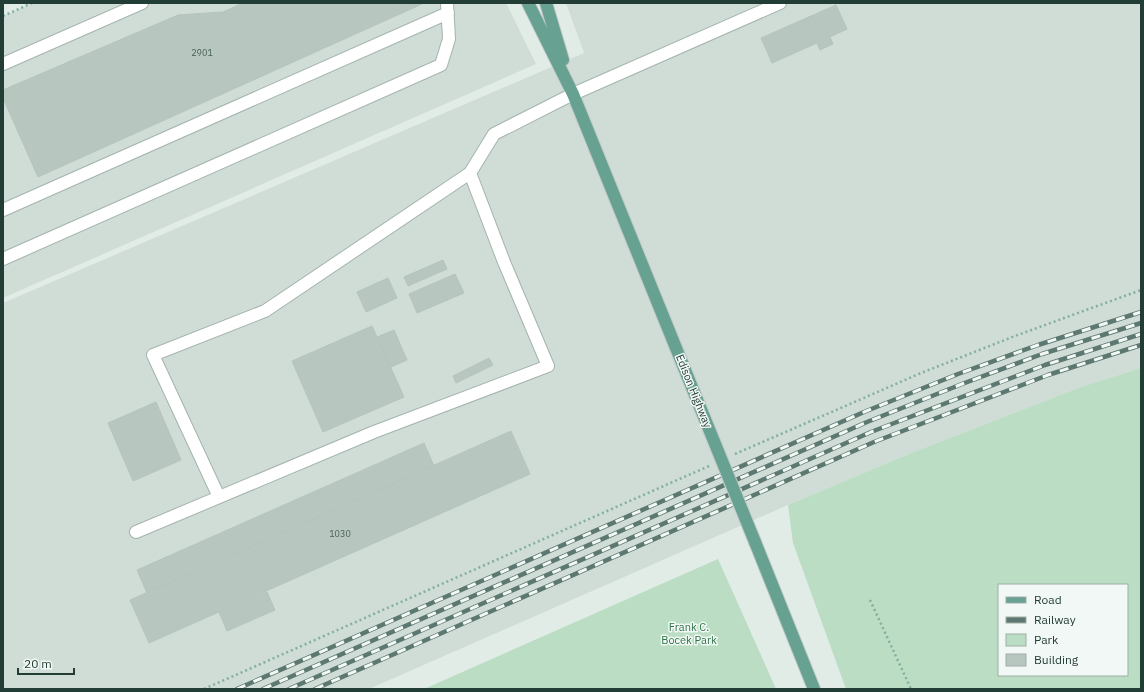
<svg xmlns="http://www.w3.org/2000/svg" width="1144" height="692" font-family="'IBM Plex Sans',sans-serif">
<style>
.built{fill:#d0dcd6}
.green{fill:#baddc3;fill-rule:evenodd}
.building{fill:#b7c7c0;stroke:#b4c5be}
.lines{fill:none;stroke-linecap:round;stroke-linejoin:round}
.minor-casing{stroke:#a4b4ae;stroke-width:14}
.major-casing{stroke:#c1c9c6;stroke-width:14}
.path{stroke:#82afa0;stroke-width:2.5;stroke-dasharray:2 3;stroke-linecap:butt}
.minor{stroke:#fff;stroke-width:12}
.major{stroke:#66a191;stroke-width:12}
.rail-casing{stroke:#5c7870;stroke-width:4.5}
.rail{stroke:#f2f8f5;stroke-width:3;stroke-dasharray:9;stroke-linecap:butt}
.major-bridge-casing{stroke:#c1c9c6;stroke-width:14;stroke-linecap:butt}
.major-bridge{stroke:#66a191;stroke-width:12}
.labels{text-anchor:middle;dominant-baseline:central;stroke-width:3;stroke-linejoin:round;paint-order:stroke}
.number-label{font-size:9px;fill:#476058}
.street-label{font-size:11px;fill:#223d35;stroke:#f2f8f5}
.park-label{font-size:11px;fill:#2c7346;stroke:#f2f8f5}
</style>
<rect width="100%" height="100%" fill="#e1ece7"/>
<path class="built" d="M 33,3 L 506,3 L 536,64 L 3,298 L 3,16 Z
M 566,3 L 1141,3 L 1141,368 L 1081,387 L 909,454 L 788,505 L 369,689 L 3,689 L 3,303 L 584,53 Z"/>
<path class="green" d="M 1141,368 L 1141,689 L 846,689 L 793,543 L 788,505 L 909,454 L 1081,387 ZM 999,585 L 1127,585 L 1127,675 L 999,675 Z
M 718,559 L 776,689 L 424,689 Z"/>
<path class="building" d="M 243,3 L 422,4 L 38,177 L 3,98 L 3,90 L 178,15 L 223,12 Z
M 836,5 L 847,29 L 830,37 L 833,44 L 820,50 L 817,43 L 772,63 L 761,38 Z
M 443,260 L 447,269 L 408,286 L 404,277 Z
M 455,274 L 464,293 L 417,313 L 409,294 Z
M 388,278 L 397,298 L 366,312 L 357,292 Z
M 372,326 L 404,397 L 323,432 L 292,361 Z
M 394,330 L 407,360 L 391,367 L 377,337 Z
M 489,358 L 493,365 L 456,383 L 453,376 Z
M 156,402 L 181,460 L 133,481 L 108,423 Z
M 511,431 L 530,474 L 149,643 L 130,600 Z
M 424,443 L 434,466 L 147,593 L 137,570 Z
M 267,592 L 275,610 L 227,631 L 219,612 Z"/>
<g class="lines">
<defs>
<path id="minor" d="M 3,64 L 142,3
M 3,210 L 448,13
M 3,259 L 441,65 L 449,39 L 447,3
M 219,497 L 153,355 L 265,311 L 470,173 L 494,134 L 573,94 L 780,3
M 136,532 L 374,432 L 548,366 L 504,262 L 470,173"/>
<path id="major" d="M 528,3 L 573,94 L 676,348
M 546,3 L 563,60
M 755,542 L 814,689"/>
</defs>
<use href="#minor" class="minor-casing"/>
<use href="#major" class="major-casing"/>
<path class="path" d="M 3,16 L 32,3
M 735,454 L 921,373 L 1015,336 L 1141,290
M 870,600 L 911,689
M 204,689 L 709,466"/>
<use href="#minor" class="minor"/>
<use href="#major" class="major"/>
<defs>
<path id="rail" d="M 237,689 L 864,412 L 958,374 L 1038,345 L 1141,312
M 263,689 L 867,422 L 962,384 L 1042,354 L 1141,323
M 289,689 L 871,432 L 1045,365 L 1141,334
M 315,689 L 874,442 L 1048,375 L 1141,345"/>
</defs>
<use href="#rail" class="rail-casing"/>
<use href="#rail" class="rail"/>
<defs>
<path id="major-bridge" d="M 676,348 L 755,542"/>
</defs>
<use href="#major-bridge" class="major-bridge-casing"/>
<use href="#major-bridge" class="major-bridge"/>
</g>
<g class="labels">
<g class="number-label">
<text x="202" y="52">2901</text>
<text x="340" y="533">1030</text>
</g>
<g class="street-label">
<text transform="translate(694 391) rotate(68)">Edison Highway</text>
</g>
<g class="park-label">
<text x="689" y="627">Frank C.<tspan x="689" dy="13">Bocek Park</tspan></text>
</g>
</g>
<rect width="1144" height="692" fill="none" stroke="#223d35" stroke-width="8"/>
<rect x="998" y="584" width="130" height="92" fill="#f2f8f5" stroke="#9fada8"/>
<rect x="1006" y="597" width="20" height="6" fill="#66a191" stroke="#9fada8"/>
<text x="1034" y="604" font-size="12" fill="#223d35">Road</text>
<rect x="1006" y="617" width="20" height="6" fill="#5c7870" stroke="#9fada8"/>
<text x="1034" y="624" font-size="12" fill="#223d35">Railway</text>
<rect x="1006" y="634" width="20" height="12" fill="#baddc3" stroke="#9fada8"/>
<text x="1034" y="644" font-size="12" fill="#223d35">Park</text>
<rect x="1006" y="654" width="20" height="12" fill="#b7c7c0" stroke="#9fada8"/>
<text x="1034" y="664" font-size="12" fill="#223d35">Building</text>
<path d="M18 668v6h56v-6" fill="none" stroke="#223d35" stroke-width="2"/>
<text x="24" y="668" font-size="12" fill="#223d35" stroke="#f2f8f5" stroke-width="3" paint-order="stroke">20 m</text>
</svg>
